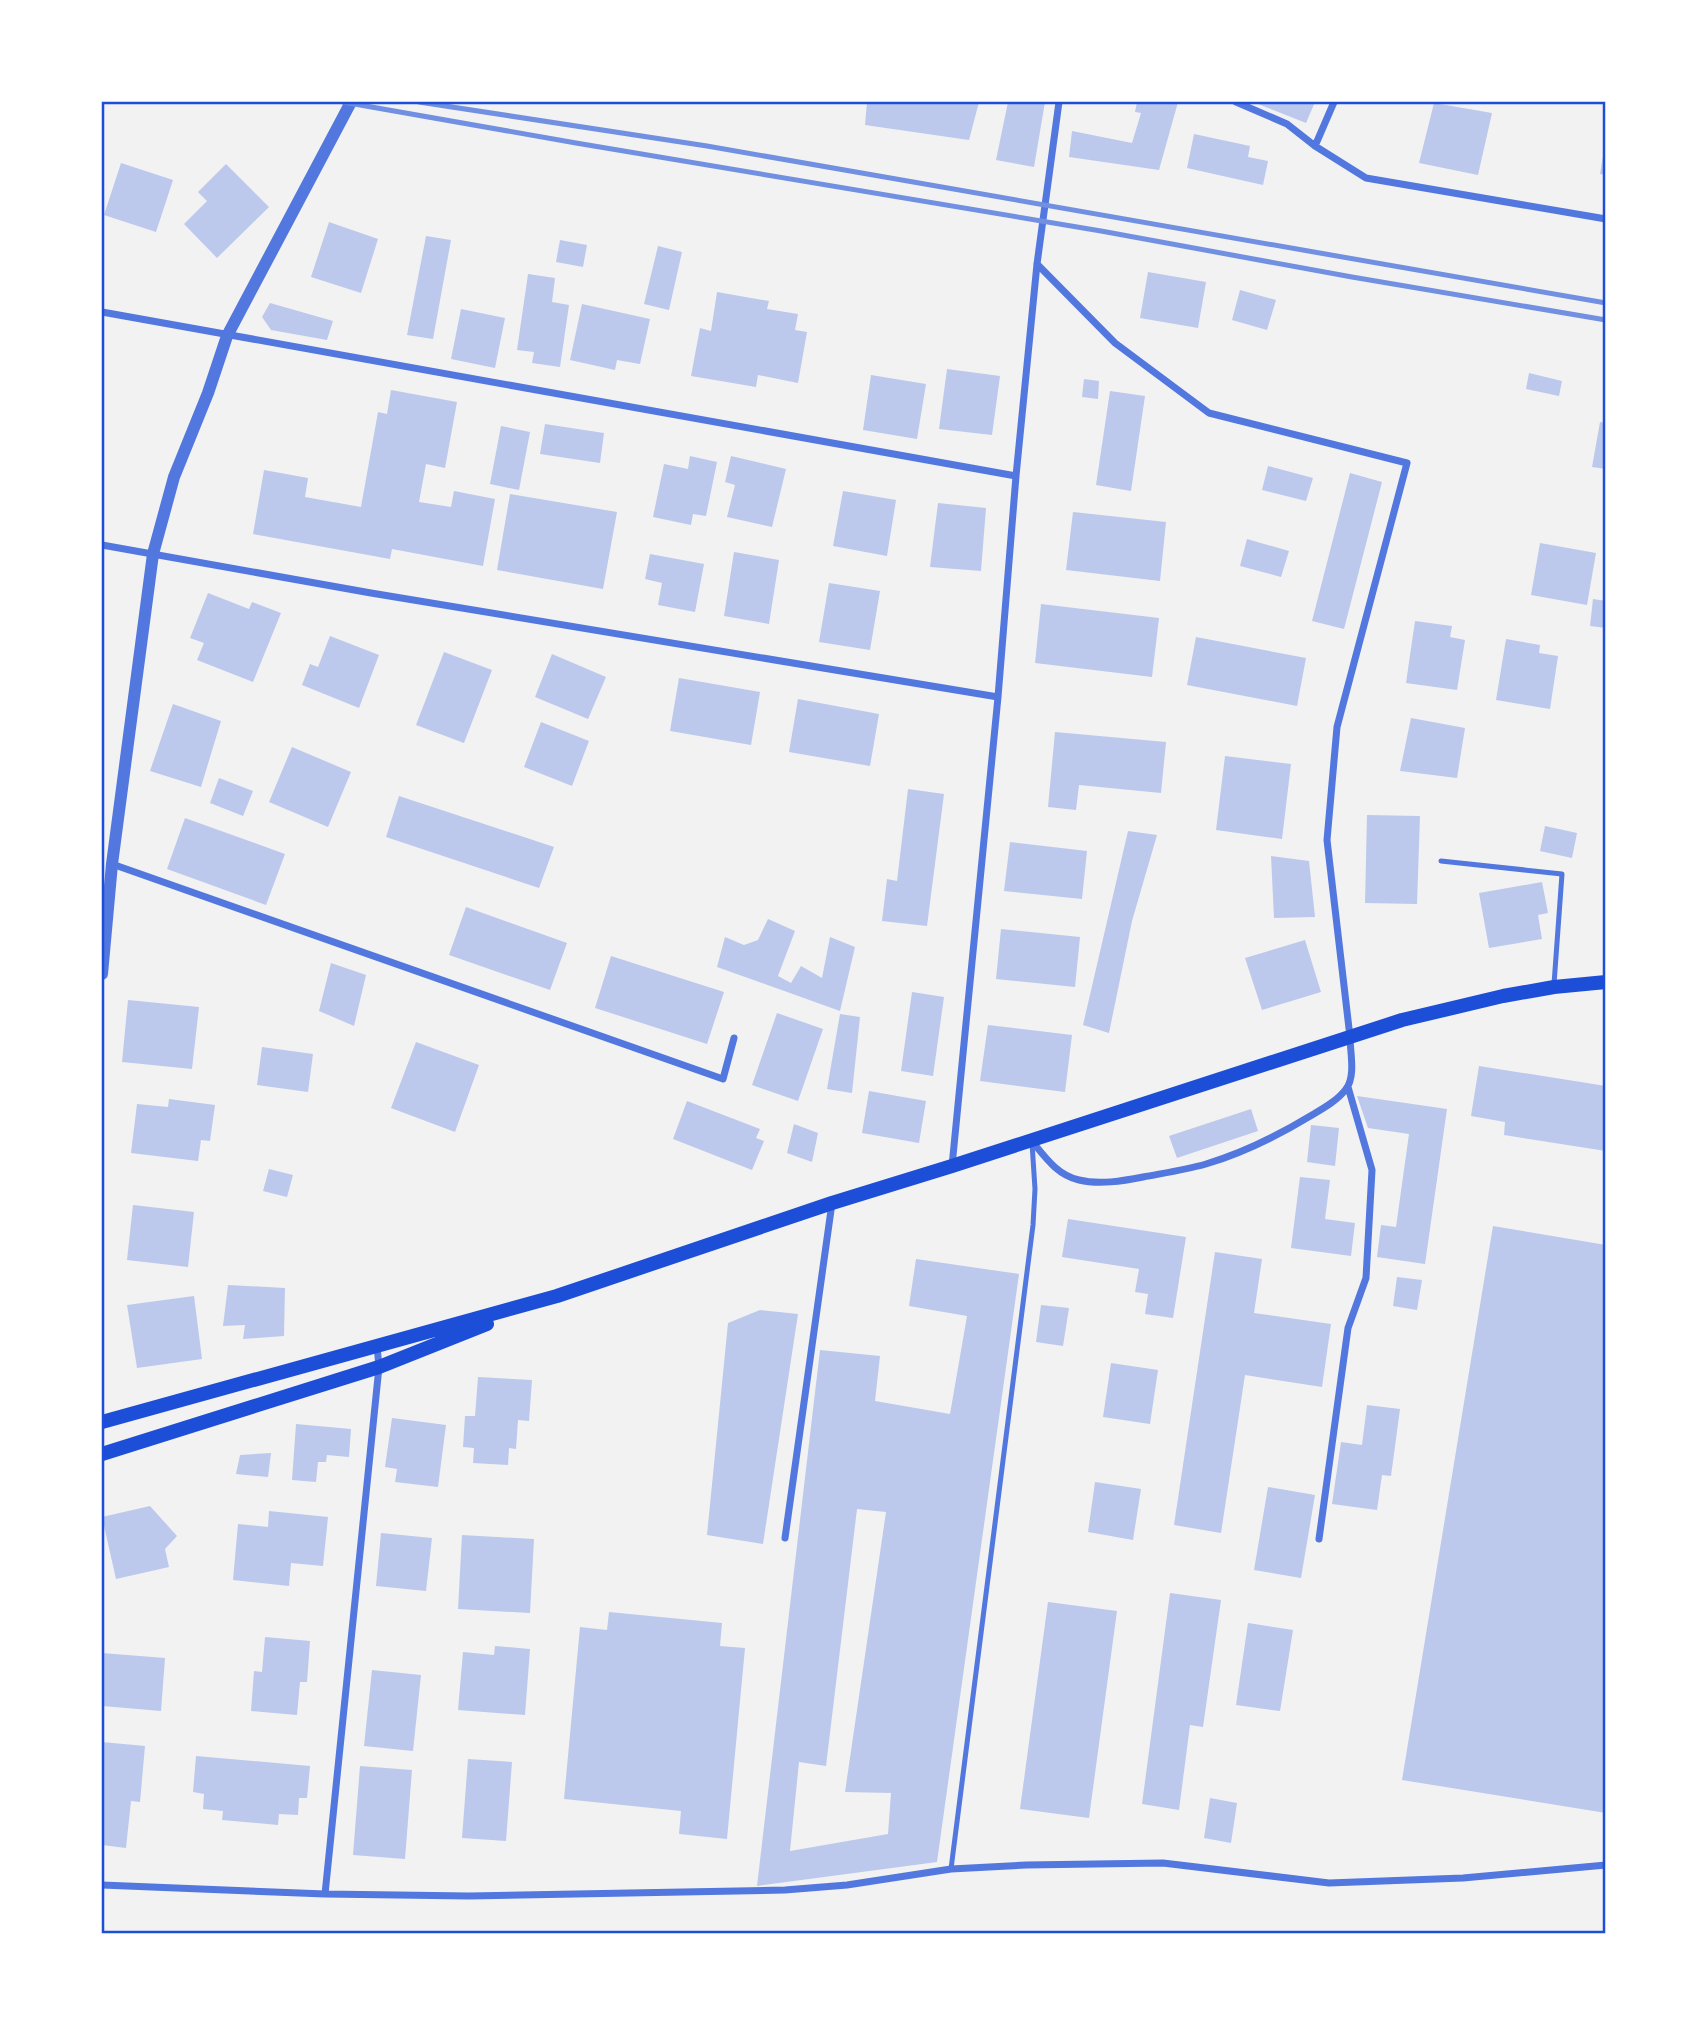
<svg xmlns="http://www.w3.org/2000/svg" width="1707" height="2035" font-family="'Open Sans',sans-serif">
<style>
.building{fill:#bdc9ec;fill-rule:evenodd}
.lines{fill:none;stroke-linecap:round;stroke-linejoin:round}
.service{stroke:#5277de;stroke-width:5}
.minor{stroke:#5277de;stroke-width:7}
.tertiary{stroke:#5277de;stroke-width:12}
.secondary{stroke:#1d4ed8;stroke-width:14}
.rail{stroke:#7290e2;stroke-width:5}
.neatline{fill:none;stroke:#1d4ed8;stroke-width:2.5}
</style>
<rect width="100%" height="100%" fill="#f2f2f2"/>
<path class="building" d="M 867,102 L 930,102 L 950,104 L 951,102 L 979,102 L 969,140 L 865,125 Z
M 1008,102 L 1045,102 L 1034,167 L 996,160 Z
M 1137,102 L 1178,102 L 1159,170 L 1069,157 L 1072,131 L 1132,143 L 1141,113 L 1135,112 Z
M 1253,102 L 1315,102 L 1306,123 Z
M 1434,103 L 1492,113 L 1478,175 L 1419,163 Z
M 1194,134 L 1250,146 L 1248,157 L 1268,161 L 1263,185 L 1187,168 Z
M 1604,150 L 1606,150 L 1606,175 L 1600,174 Z
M 121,163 L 173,180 L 156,232 L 104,215 Z
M 226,164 L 269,207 L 217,258 L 184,224 L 207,201 L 198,192 Z
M 329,222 L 378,239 L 361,293 L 311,277 Z
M 426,236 L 451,240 L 433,339 L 407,335 Z
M 560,240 L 587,245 L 583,267 L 556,262 Z
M 658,246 L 682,252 L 669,310 L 644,304 Z
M 1148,272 L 1206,282 L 1198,328 L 1140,318 Z
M 528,274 L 555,278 L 552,302 L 569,305 L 560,367 L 532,363 L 534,352 L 517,350 Z
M 1240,290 L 1276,300 L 1267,330 L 1232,320 Z
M 717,292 L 769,301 L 767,309 L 798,314 L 795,330 L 807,332 L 798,383 L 758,375 L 756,387 L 691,376 L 700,328 L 711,331 Z
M 270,303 L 333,321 L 327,340 L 271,330 L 262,317 Z
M 582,304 L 650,319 L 640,364 L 617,360 L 615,370 L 570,360 Z
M 461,309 L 505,318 L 495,368 L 451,359 Z
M 947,369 L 1000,376 L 992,435 L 939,429 Z
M 1529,373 L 1562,381 L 1559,396 L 1526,389 Z
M 871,375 L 926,384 L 917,439 L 863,430 Z
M 1084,379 L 1099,381 L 1098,399 L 1082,397 Z
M 391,390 L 457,402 L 445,468 L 426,464 L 419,502 L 451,507 L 454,491 L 495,499 L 483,566 L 392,549 L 390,559 L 253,534 L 264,470 L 308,478 L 305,497 L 361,507 L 378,412 L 387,414 Z
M 1110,391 L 1145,396 L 1131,491 L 1096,485 Z
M 1600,422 L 1606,423 L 1606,469 L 1592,467 Z
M 545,424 L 604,433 L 600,463 L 540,454 Z
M 501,426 L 530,432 L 519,490 L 490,484 Z
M 690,456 L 717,462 L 706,516 L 693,514 L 691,525 L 653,517 L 664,464 L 688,469 Z
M 731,456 L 786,469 L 772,527 L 727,517 L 735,485 L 725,482 Z
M 1268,466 L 1313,478 L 1306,501 L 1262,490 Z
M 1350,473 L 1382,482 L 1344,629 L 1312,621 Z
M 843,491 L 896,500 L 887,556 L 833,546 Z
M 510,494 L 617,512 L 603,589 L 497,570 Z
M 938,503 L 986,508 L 981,571 L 930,567 Z
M 1073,512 L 1166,522 L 1160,581 L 1066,570 Z
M 1247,539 L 1289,551 L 1281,577 L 1240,566 Z
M 1540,543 L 1596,553 L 1587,605 L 1531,595 Z
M 734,552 L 779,560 L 769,624 L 724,616 Z
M 650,554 L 704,564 L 695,612 L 658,605 L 662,583 L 645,579 Z
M 829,583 L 880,591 L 870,650 L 819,642 Z
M 208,593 L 249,609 L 252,602 L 281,613 L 253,682 L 197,660 L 204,643 L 190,638 Z
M 1593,599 L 1606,601 L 1606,628 L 1590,626 Z
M 1041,604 L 1159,618 L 1152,677 L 1035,663 Z
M 1415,621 L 1452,626 L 1450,637 L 1465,640 L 1457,690 L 1406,683 Z
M 330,636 L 379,655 L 359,708 L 302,685 L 310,664 L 318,667 Z
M 1196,637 L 1306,658 L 1297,706 L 1187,685 Z
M 1506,639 L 1540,645 L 1539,653 L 1558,656 L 1550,709 L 1496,700 Z
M 444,652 L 492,670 L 464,743 L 416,725 Z
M 552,654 L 606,677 L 588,719 L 535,697 Z
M 679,678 L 760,692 L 751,745 L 670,731 Z
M 798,699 L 879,714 L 870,766 L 789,752 Z
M 173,704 L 221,721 L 201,787 L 150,771 Z
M 1411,718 L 1465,728 L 1457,778 L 1400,771 Z
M 541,722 L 589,741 L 572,786 L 524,767 Z
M 1055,732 L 1166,742 L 1161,793 L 1079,785 L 1076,810 L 1048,807 Z
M 292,747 L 351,772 L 328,827 L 269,802 Z
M 1225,756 L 1291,764 L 1282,839 L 1216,830 Z
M 219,778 L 253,791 L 243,816 L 210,803 Z
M 908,789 L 944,794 L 927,926 L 882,921 L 887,879 L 897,881 Z
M 399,796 L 554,847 L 539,888 L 386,837 Z
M 1367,815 L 1420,816 L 1417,904 L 1365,903 Z
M 185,818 L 285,854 L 266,905 L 167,869 Z
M 1545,826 L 1577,833 L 1572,858 L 1540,851 Z
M 1128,831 L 1157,835 L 1132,921 L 1109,1033 L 1083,1025 Z
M 1010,842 L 1087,851 L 1082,899 L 1004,891 Z
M 1271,856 L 1309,861 L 1315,917 L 1274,918 Z
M 1542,882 L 1548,913 L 1538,915 L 1542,939 L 1489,948 L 1479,893 Z
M 466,907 L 567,943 L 550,990 L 449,955 Z
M 768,919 L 795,931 L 778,976 L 791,983 L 801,966 L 822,978 L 830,937 L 855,947 L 840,1011 L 717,967 L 725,937 L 744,945 L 758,940 Z
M 1001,929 L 1080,937 L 1075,987 L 996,979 Z
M 1305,940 L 1321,992 L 1262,1010 L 1245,958 Z
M 611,956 L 724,992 L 707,1044 L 595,1008 Z
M 331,963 L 366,975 L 354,1026 L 319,1011 Z
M 912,992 L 944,997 L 933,1076 L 901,1071 Z
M 128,1000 L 199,1007 L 192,1069 L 122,1062 Z
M 777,1013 L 823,1029 L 798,1101 L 752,1085 Z
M 840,1014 L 860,1017 L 852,1093 L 827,1089 Z
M 988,1025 L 1072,1035 L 1065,1092 L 980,1081 Z
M 416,1042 L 479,1065 L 455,1132 L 391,1108 Z
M 262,1047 L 313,1054 L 308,1092 L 257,1085 Z
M 1479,1066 L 1606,1086 L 1606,1151 L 1504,1135 L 1505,1122 L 1471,1116 Z
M 869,1091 L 926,1101 L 919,1143 L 862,1133 Z
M 1357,1096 L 1447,1109 L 1425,1264 L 1377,1257 L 1381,1225 L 1396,1227 L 1409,1134 L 1368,1128 Z
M 169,1099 L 215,1105 L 210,1141 L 201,1140 L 198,1161 L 131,1153 L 137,1104 L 168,1107 Z
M 687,1101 L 760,1129 L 756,1138 L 764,1141 L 752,1170 L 673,1139 Z
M 1251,1109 L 1258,1131 L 1177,1158 L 1169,1136 Z
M 794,1124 L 818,1133 L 812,1162 L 787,1153 Z
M 1311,1125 L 1339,1128 L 1335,1166 L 1307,1162 Z
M 269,1169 L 293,1175 L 287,1197 L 263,1191 Z
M 1300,1177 L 1330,1180 L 1325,1219 L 1355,1223 L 1351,1256 L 1291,1248 Z
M 133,1205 L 194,1212 L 188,1267 L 127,1260 Z
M 1068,1219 L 1186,1237 L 1173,1318 L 1145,1314 L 1148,1294 L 1135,1292 L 1139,1269 L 1062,1257 Z
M 1493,1226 L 1606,1245 L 1606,1813 L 1402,1780 Z
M 1215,1252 L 1262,1259 L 1254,1313 L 1331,1324 L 1322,1387 L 1245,1375 L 1221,1533 L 1174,1525 Z
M 916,1259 L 1019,1274 L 937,1862 L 757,1886 L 820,1350 L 880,1356 L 875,1401 L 950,1414 L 967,1316 L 909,1306 ZM 857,1509 L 886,1512 L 845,1792 L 891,1793 L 888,1834 L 790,1851 L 799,1762 L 826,1766 Z
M 1397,1277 L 1422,1280 L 1417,1310 L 1393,1306 Z
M 228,1285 L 285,1288 L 284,1336 L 243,1339 L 245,1325 L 223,1326 Z
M 194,1296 L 202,1359 L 137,1368 L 127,1305 Z
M 1041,1305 L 1069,1308 L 1063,1346 L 1036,1342 Z
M 760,1310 L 798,1314 L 763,1544 L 707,1535 L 728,1323 Z
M 1111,1363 L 1158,1370 L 1150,1424 L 1103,1417 Z
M 478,1377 L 532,1380 L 529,1421 L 518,1420 L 516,1449 L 509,1448 L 508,1465 L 473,1463 L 474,1448 L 463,1447 L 465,1416 L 475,1416 Z
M 1367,1405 L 1400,1409 L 1391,1476 L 1382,1475 L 1377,1510 L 1332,1504 L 1341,1442 L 1362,1445 Z
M 392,1418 L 446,1425 L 438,1487 L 395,1482 L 397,1469 L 385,1467 Z
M 296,1424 L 351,1429 L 349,1457 L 327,1455 L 326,1462 L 318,1462 L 316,1482 L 292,1480 Z
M 271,1453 L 268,1477 L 236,1474 L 240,1455 Z
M 1095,1482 L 1141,1489 L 1133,1540 L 1088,1532 Z
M 1268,1487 L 1315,1495 L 1301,1578 L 1254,1570 Z
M 150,1506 L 177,1536 L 165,1549 L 169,1567 L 116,1579 L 102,1517 Z
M 269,1511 L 328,1517 L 323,1566 L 291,1563 L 289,1586 L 233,1580 L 238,1524 L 268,1527 Z
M 381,1533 L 432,1538 L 426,1591 L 376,1586 Z
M 462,1535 L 534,1539 L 530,1613 L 458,1609 Z
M 1170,1593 L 1221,1600 L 1203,1727 L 1190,1725 L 1179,1810 L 1142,1804 Z
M 1048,1602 L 1117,1611 L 1089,1818 L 1020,1809 Z
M 609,1612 L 722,1623 L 720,1646 L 745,1648 L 727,1839 L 679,1834 L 681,1811 L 564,1799 L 580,1627 L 607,1630 Z
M 1248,1623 L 1293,1630 L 1280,1711 L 1236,1705 Z
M 265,1637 L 310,1641 L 307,1682 L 300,1682 L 297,1715 L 251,1711 L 254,1671 L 262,1672 Z
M 495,1646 L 530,1649 L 525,1715 L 458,1710 L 463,1652 L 494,1655 Z
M 102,1653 L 165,1658 L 161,1711 L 102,1706 Z
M 372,1670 L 421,1675 L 413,1751 L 364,1746 Z
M 102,1742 L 145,1746 L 140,1802 L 131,1801 L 126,1848 L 102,1845 Z
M 196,1756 L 310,1766 L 307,1798 L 299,1798 L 298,1815 L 279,1814 L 278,1825 L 222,1820 L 223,1811 L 203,1809 L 204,1794 L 193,1792 Z
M 468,1759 L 512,1762 L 506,1841 L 462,1838 Z
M 360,1766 L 412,1770 L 405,1859 L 353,1855 Z
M 1210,1798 L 1237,1803 L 1231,1843 L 1204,1838 Z"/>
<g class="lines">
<path class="service" d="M 1441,861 L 1562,874 L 1554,984
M 951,1869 L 1033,1225 L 1035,1189 L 1032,1143"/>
<path class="minor" d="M 1236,102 L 1287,124 L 1315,146 L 1366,178 L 1606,219
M 1315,146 L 1334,102
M 102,312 L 1016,476
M 102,545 L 371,593 L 998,697
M 112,864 L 723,1079 L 734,1038
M 1031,1140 C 1045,1157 1057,1175 1079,1180 C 1099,1185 1123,1181 1143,1177 C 1164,1173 1185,1170 1206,1164 C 1243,1153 1279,1135 1312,1115 C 1324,1108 1338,1100 1346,1089 C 1356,1076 1350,1052 1350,1037 L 1327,840 L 1337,727 L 1407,463 L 1209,413 L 1115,343 L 1037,264
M 952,1166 L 998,697 L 1016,476 L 1037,264 L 1059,102
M 785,1538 L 832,1203
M 1319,1539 L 1348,1328 L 1366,1278 L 1372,1170 L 1348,1087
M 102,1885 L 325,1894 L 469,1896 L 785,1890 L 847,1885 L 951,1869 L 1026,1865 L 1163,1863 L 1329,1883 L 1463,1878 L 1606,1865
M 325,1894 L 379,1367 L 377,1346"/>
<path class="tertiary" d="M 102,974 L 112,864 L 153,554 L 174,477 L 208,393 L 227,336 L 351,102"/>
<path class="secondary" d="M 102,1422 L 557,1296 L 832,1203 L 952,1166 L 1402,1020 L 1503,996 L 1554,987 L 1606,982
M 102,1454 L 379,1367 L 487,1324"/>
<path class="rail" d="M 343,102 L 576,143 L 1101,231 L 1352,277 L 1606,320
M 419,102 L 707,146 L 1606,303"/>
</g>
<rect width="1707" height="2035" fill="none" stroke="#ffffff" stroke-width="206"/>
<rect x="103" y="103" width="1501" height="1829" class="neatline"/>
</svg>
